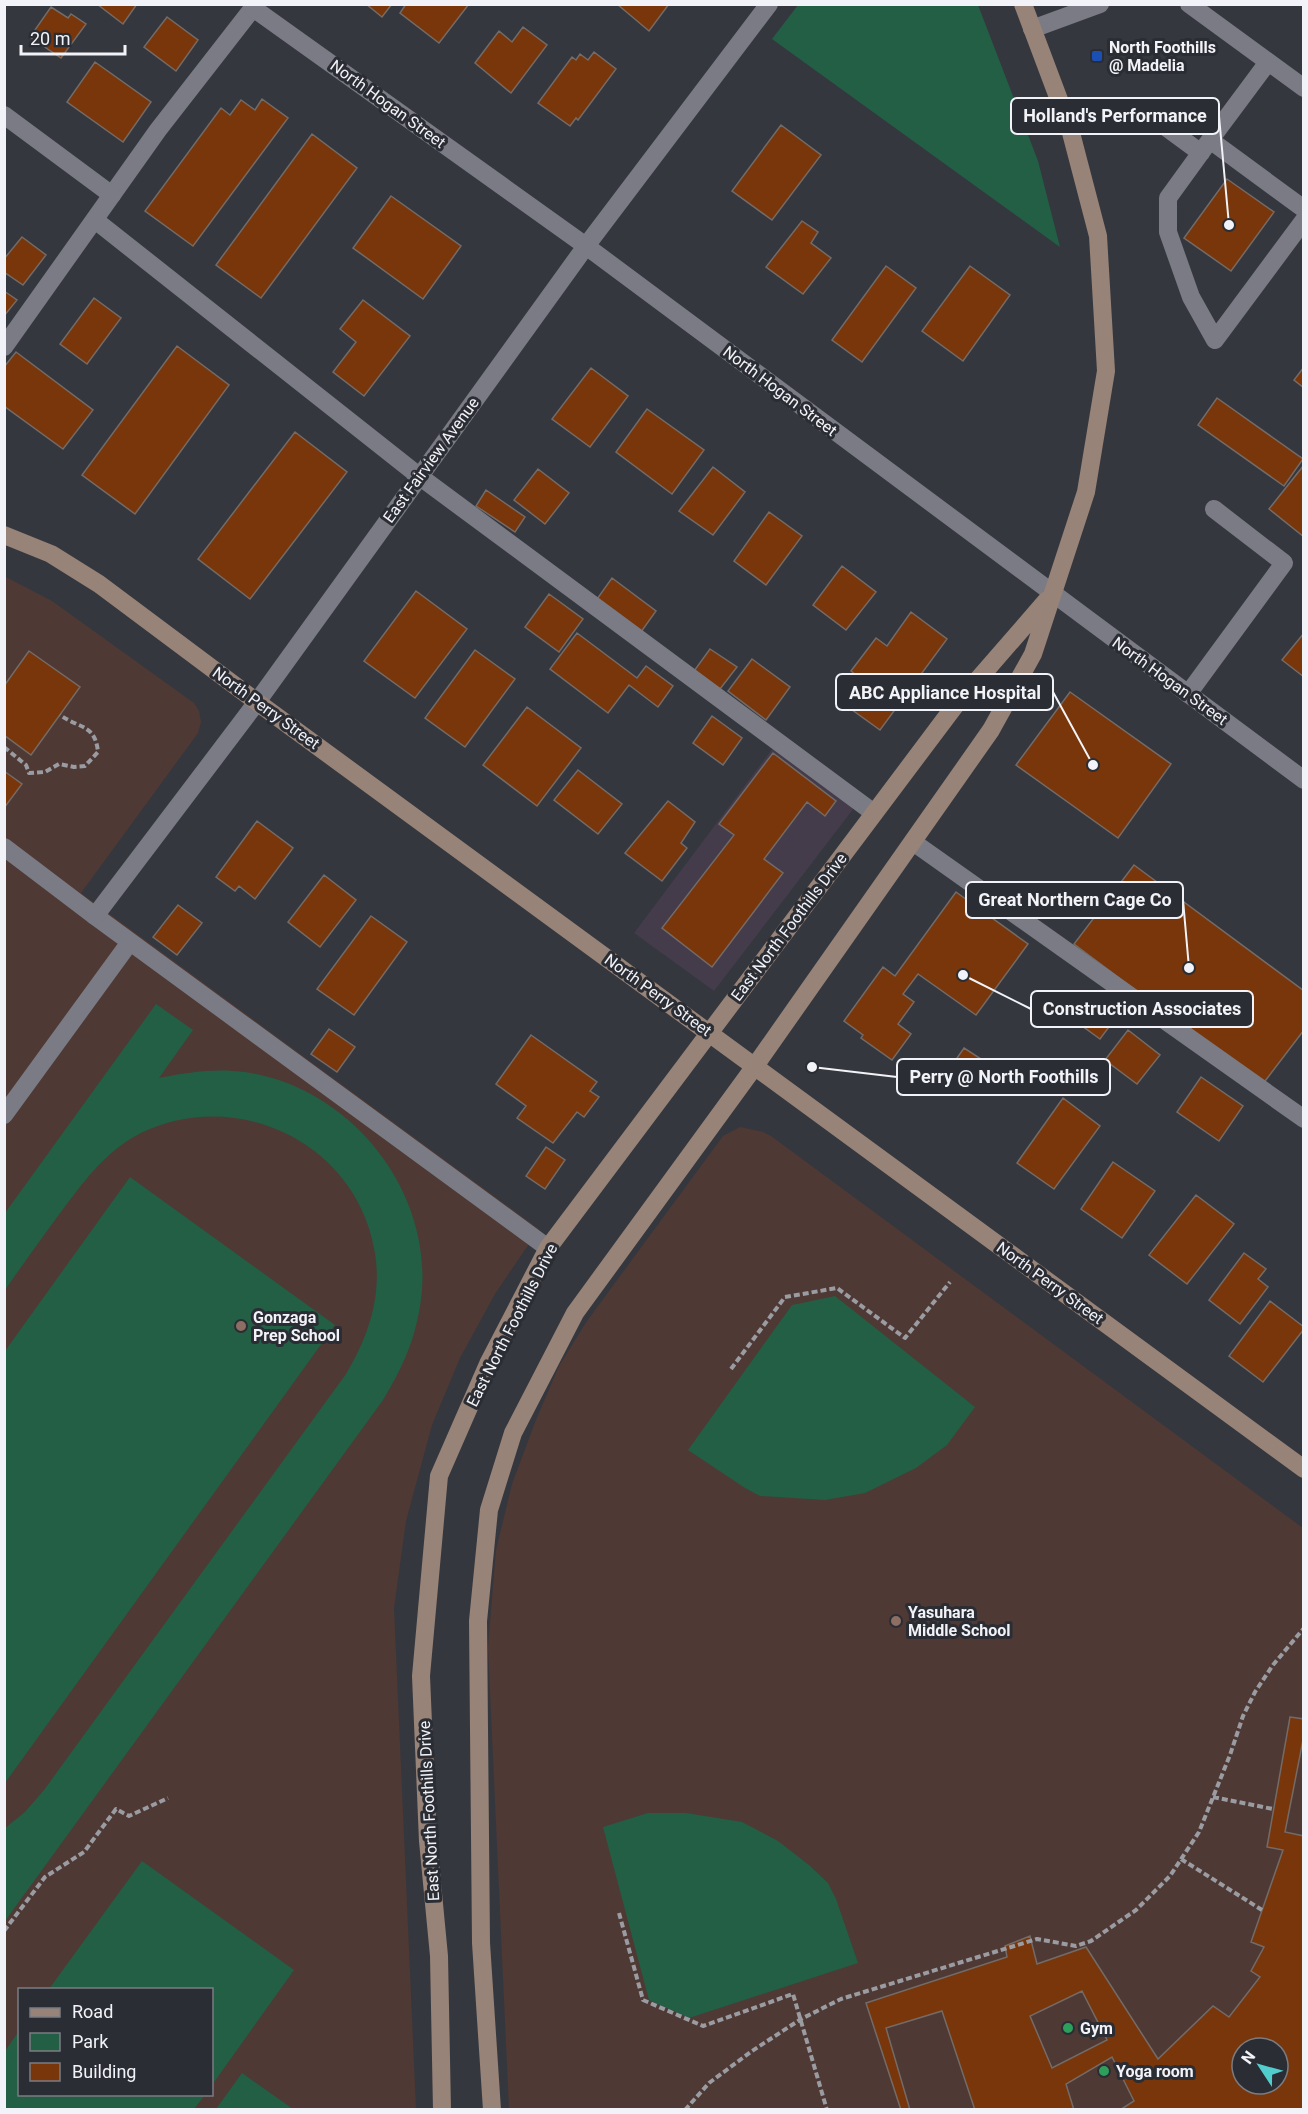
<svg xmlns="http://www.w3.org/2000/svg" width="1308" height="2114" font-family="Roboto,sans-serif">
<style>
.industrial{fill:#443b4b}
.education{fill:#4e3935;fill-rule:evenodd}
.green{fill:#235f45}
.building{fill:#78360a;stroke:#746b67;stroke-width:1.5;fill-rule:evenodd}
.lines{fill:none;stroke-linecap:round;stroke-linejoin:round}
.path{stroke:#9a9ca2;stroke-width:4;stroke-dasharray:6 3;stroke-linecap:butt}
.lane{stroke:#7a7b84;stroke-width:18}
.street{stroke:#7a7b84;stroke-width:18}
.secondary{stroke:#978377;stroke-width:18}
.transit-dot{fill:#1a4fb4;stroke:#2b2d34;stroke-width:2}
.education-dot{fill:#8d6e63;stroke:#2b2d34;stroke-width:2}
.leisure-dot{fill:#2e9e5b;stroke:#2b2d34;stroke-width:2}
.labels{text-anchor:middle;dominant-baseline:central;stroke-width:6;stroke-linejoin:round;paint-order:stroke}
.poi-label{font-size:16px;font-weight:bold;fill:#f2f3f8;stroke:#2b2d34;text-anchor:start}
.street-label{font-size:16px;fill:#f2f3f8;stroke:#2b2d34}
.leader{fill:none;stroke:#f2f3f8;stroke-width:2}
.callout-dot{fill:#f2f3f8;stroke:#2b2d34;stroke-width:2}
.callout{fill:#2b2d34;stroke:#f2f3f8;stroke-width:2}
.callout-label{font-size:18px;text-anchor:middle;font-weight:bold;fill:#f2f3f8}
</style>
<rect width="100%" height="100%" fill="#35373e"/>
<path class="industrial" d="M 773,748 L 854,808 L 714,991 L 634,933 Z"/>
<path class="education" d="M 4,576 L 52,601 L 194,703 L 199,711 L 201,722 L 198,733 L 81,893 L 539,1229 L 495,1294 L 460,1358 L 432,1425 L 406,1521 L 394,1608 L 416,2109 L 5,2109 ZM 20,1990 L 212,1990 L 212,2094 L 20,2094 Z
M 740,1127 L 763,1132 L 771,1136 L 1303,1528 L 1303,2109 L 509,2110 L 488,1647 L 496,1550 L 512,1484 L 536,1420 L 559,1366 L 587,1321 L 723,1136 ZM 1242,2048 L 1278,2048 L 1278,2084 L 1242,2084 Z"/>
<path class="green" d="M 798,5 L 978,5 L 1038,161 L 1060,247 L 772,39 Z
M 156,1004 L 193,1030 L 159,1078 C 188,1072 216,1068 245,1072 C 356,1088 441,1201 419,1312 C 413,1345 400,1372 383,1400 L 5,1921 L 5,1828 L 25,1812 L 44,1790 L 346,1374 C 368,1337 382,1297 375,1253 C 358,1144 238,1086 141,1133 C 103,1152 80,1187 55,1220 C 38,1243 21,1267 5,1290 L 5,1213 Z
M 130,1177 L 335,1325 L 5,1783 L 5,1351 Z
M 835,1296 L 975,1407 L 947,1445 L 916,1468 L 865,1493 L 825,1500 L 760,1496 L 745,1488 L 688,1450 L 792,1305 Z
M 648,1813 L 686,1813 L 742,1822 L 778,1841 L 809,1865 L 828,1883 L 836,1899 L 858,1963 L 689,2018 L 649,2000 L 603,1827 Z
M 142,1861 L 294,1970 L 212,2085 L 212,1990 L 49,1989 Z
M 19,2031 L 20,2094 L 205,2095 L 194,2109 L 5,2109 L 5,2051 Z
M 242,2073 L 293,2109 L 216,2109 Z"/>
<path class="building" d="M 97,4 L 137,4 L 123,24 Z
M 366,4 L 392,4 L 382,17 Z
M 406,4 L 469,4 L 439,43 L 400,13 Z
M 617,4 L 669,4 L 649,31 Z
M 51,7 L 68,18 L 71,14 L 86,24 L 61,58 L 30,37 Z
M 167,17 L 198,40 L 176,71 L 144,47 Z
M 523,27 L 547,45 L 511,93 L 475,63 L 499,31 L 512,42 Z
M 594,52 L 616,69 L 578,120 L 576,118 L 570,126 L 538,103 L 572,57 L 576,60 L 580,54 L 588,60 Z
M 95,62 L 151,102 L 123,142 L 67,102 Z
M 262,99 L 288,118 L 193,246 L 145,211 L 221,108 L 230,115 L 241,100 L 255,110 Z
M 781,125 L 821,155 L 772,220 L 732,191 Z
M 312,134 L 357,168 L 261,298 L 216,265 Z
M 1227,179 L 1274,212 L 1231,271 L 1184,238 Z
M 391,196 L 461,246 L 423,299 L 353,248 Z
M 802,221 L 818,232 L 811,243 L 831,258 L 803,294 L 766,267 Z
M 22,237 L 46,255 L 23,285 L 4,272 L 4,259 Z
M 886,266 L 916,288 L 862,362 L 832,340 Z
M 970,266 L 1010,295 L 963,361 L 922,331 Z
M 4,291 L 17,300 L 4,316 Z
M 94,298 L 121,318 L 87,364 L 60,344 Z
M 363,300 L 410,336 L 364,396 L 333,372 L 356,342 L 340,329 Z
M 177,346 L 229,385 L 135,514 L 82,475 Z
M 16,352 L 93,410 L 63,449 L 4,406 L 4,367 Z
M 1304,367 L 1304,388 L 1294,380 Z
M 591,368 L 628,396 L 590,447 L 552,419 Z
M 1217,398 L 1303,459 L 1284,486 L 1198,425 Z
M 647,409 L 704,450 L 672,494 L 616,452 Z
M 295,432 L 347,472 L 250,599 L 198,559 Z
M 1304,465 L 1304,537 L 1269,509 Z
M 713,467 L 745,492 L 713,535 L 679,511 Z
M 538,469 L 569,493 L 545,524 L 514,500 Z
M 486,490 L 525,517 L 515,532 L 476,506 Z
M 769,512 L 802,536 L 766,585 L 734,561 Z
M 842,566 L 876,592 L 846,630 L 813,605 Z
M 612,578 L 656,611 L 641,632 L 597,599 Z
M 416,591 L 467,629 L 415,698 L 364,661 Z
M 549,594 L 583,619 L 559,652 L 525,627 Z
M 911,612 L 947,639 L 880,730 L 844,704 L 862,680 L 851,671 L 876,638 L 887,646 Z
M 577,633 L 637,678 L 646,666 L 673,686 L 658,707 L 629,685 L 608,713 L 550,669 Z
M 1304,633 L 1304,677 L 1282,660 Z
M 710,649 L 737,667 L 720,689 L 694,671 Z
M 475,650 L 515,679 L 465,747 L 425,718 Z
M 29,651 L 80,687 L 31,755 L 4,735 L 4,686 Z
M 752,659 L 790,687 L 766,720 L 728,691 Z
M 1070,692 L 1171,764 L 1118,838 L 1016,765 Z
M 527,707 L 581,748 L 537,806 L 483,765 Z
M 712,716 L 742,738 L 723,765 L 693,743 Z
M 773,753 L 836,801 L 825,816 L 807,802 L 764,859 L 783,873 L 712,967 L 662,928 L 734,835 L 719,824 Z
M 578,770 L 622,804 L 598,834 L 554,800 Z
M 4,771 L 22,784 L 4,808 Z
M 668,801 L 695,822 L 681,843 L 687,848 L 662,881 L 625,853 Z
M 257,821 L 293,848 L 255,899 L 239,886 L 235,891 L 216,877 Z
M 1134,865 L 1304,991 L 1304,1030 L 1262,1085 L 1074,944 Z
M 324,875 L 356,900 L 320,947 L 288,922 Z
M 956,892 L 1028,944 L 976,1015 L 918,974 L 903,994 L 914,1002 L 898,1024 L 911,1034 L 892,1060 L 861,1038 L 863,1035 L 844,1021 L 883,967 L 895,976 Z
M 178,905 L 202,923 L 177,955 L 153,937 Z
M 371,916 L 407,942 L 354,1015 L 317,989 Z
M 1094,993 L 1120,1012 L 1100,1039 L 1074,1020 Z
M 329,1029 L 355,1047 L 337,1072 L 311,1054 Z
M 1128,1030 L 1160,1055 L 1137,1084 L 1105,1060 Z
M 531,1035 L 597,1082 L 590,1091 L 599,1097 L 584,1117 L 577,1112 L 553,1143 L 517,1118 L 526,1106 L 496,1084 Z
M 964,1048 L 981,1059 L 959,1093 L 941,1081 Z
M 1201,1077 L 1243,1106 L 1219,1141 L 1177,1112 Z
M 1063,1098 L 1100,1126 L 1054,1189 L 1017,1163 Z
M 546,1147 L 565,1160 L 545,1189 L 526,1176 Z
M 1113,1162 L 1155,1191 L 1122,1238 L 1081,1209 Z
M 1196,1195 L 1234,1224 L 1187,1284 L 1149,1255 Z
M 1244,1253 L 1266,1269 L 1258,1279 L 1268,1287 L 1240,1324 L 1209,1300 Z
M 1270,1301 L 1304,1327 L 1304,1329 L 1263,1382 L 1229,1356 Z
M 1290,1717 L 1304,1719 L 1304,2110 L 901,2110 L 866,2003 L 1007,1957 L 1005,1946 L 1030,1936 L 1037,1964 L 1086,1947 L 1158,2059 L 1213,2006 L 1229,2017 L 1260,1977 L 1251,1971 L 1264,1947 L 1251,1942 L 1283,1850 L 1267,1847 ZM 1242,2048 L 1278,2048 L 1278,2084 L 1242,2084 Z
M 1304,1735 L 1304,1836 L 1285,1832 Z
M 1082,1991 L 1107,2040 L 1052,2068 L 1030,2016 Z
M 942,2011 L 975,2110 L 910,2110 L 886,2028 Z
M 1112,2057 L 1134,2101 L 1120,2110 L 1074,2110 L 1066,2084 Z"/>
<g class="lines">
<path class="path" d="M 4,747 L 26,765 L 29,773 L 45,772 L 59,764 L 74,767 L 85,766 L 98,752 C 95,724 80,729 60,715
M 731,1369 L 785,1297 L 837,1288 L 905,1338 L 950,1282
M 1213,1797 L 1273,1809
M 1181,1859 L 1262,1910
M 619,1913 L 643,2000 L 703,2026 L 793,1994 L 827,2110
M 4,1931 L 45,1877 L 84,1852 L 116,1809 L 129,1816 L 168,1798
M 685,2110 L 709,2083 L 752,2051 L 801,2019 L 841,1999 L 1037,1939 L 1076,1946 L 1091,1941 L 1136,1910 L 1170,1876 L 1199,1832 L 1230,1755 L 1243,1716 L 1255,1692 L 1273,1665 L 1304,1628"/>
<path class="lane" d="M 1268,62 L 1210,140 L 1304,209
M 1144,111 L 1201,153
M 1210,140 L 1168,198 L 1168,232 L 1191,297 L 1215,340 L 1304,220
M 95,220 L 419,476 L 874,813
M 4,347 L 158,130 L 256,4
M 1188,694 L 1284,563 L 1214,509
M 913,842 L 1304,1119
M 4,847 L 95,916 L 548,1248
M 4,1115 L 130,942"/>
<path class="street" d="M 1189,4 L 1304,88
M 253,8 L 586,246 L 1304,780
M 1032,29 L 1100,4
M 4,115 L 112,195
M 95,916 L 257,702 L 586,246 L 769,4"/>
<path class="secondary" d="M 4,535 L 51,554 L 99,584 L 257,702 L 1304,1469
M 442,2110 L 439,1956 L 428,1841 L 421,1676 L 439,1476 L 488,1364 L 548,1248 L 954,707 L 1047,600
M 492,2110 L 481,1943 L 478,1621 L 489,1510 L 513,1433 L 575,1313 L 755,1066 L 991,730 L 1033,654 L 1086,492 L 1106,371 L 1098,236 L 1070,129 L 1023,4"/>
</g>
<rect class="transit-dot" x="1091" y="50" width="12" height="12" rx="3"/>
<g class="education-dot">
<circle cx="241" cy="1326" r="6"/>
<circle cx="896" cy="1621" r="6"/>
</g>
<g class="leisure-dot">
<circle cx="1068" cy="2028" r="6"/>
<circle cx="1104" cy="2071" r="6"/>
</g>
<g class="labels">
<g class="poi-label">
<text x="1109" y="47">North Foothills<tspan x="1109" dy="18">@ Madelia</tspan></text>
<text x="253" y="1317">Gonzaga<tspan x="253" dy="18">Prep School</tspan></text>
<text x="908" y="1612">Yasuhara<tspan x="908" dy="18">Middle School</tspan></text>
<text x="1080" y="2028">Gym</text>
<text x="1116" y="2071">Yoga room</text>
</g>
<g class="street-label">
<text transform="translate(388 104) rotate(36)">North Hogan Street</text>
<text transform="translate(780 391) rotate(37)">North Hogan Street</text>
<text transform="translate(431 460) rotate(-54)">East Fairview Avenue</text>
<text transform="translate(1170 681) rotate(36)">North Hogan Street</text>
<text transform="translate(266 708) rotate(36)">North Perry Street</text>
<text transform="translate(789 927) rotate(-53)">East North Foothills Drive</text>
<text transform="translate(658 995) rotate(36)">North Perry Street</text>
<text transform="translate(1050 1283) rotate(36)">North Perry Street</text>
<text transform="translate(512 1325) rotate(-63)">East North Foothills Drive</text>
<text transform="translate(429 1811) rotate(-93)">East North Foothills Drive</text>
</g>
</g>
<path class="leader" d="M1229 225L1219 116M1093 765L1053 692M1189 968L1183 900M963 975L1031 1009M812 1067L897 1077"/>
<g class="callout-dot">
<circle cx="1229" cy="225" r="6"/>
<circle cx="1093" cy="765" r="6"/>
<circle cx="1189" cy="968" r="6"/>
<circle cx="963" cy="975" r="6"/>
<circle cx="812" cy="1067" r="6"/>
</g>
<g class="callout">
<rect x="1011" y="98" width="208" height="36" rx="6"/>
<rect x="836" y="674" width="217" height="36" rx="6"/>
<rect x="966" y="882" width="217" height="36" rx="6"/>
<rect x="1031" y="991" width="222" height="36" rx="6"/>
<rect x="897" y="1059" width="213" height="36" rx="6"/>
</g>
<g class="callout-label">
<text x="1115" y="122">Holland's Performance</text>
<text x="945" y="699">ABC Appliance Hospital</text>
<text x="1075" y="906">Great Northern Cage Co</text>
<text x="1142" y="1015">Construction Associates</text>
<text x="1004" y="1083">Perry @ North Foothills</text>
</g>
<rect width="1308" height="2114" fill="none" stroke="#f2f3f8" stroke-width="12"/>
<rect x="18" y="1988" width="195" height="108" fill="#2b2d34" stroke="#7b7c82" stroke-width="1.5"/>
<rect x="30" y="2008" width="30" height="9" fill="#978377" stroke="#7b7c82" stroke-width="1.5"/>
<text x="72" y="2018" font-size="18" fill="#f2f3f8">Road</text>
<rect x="30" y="2033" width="30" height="18" fill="#235f45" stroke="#7b7c82" stroke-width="1.5"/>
<text x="72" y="2048" font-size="18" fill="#f2f3f8">Park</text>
<rect x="30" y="2063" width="30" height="18" fill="#78360a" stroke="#7b7c82" stroke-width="1.5"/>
<text x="72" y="2078" font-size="18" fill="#f2f3f8">Building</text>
<g transform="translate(1260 2066) rotate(306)"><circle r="28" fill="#2b2d34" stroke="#7b7c82" stroke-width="1.5"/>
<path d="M0-4.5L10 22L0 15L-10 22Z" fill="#52cdce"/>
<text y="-9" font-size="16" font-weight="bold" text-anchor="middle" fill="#f2f3f8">N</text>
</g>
<path d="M21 45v9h104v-9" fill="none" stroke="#f2f3f8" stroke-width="3"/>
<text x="30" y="45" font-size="18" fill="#f2f3f8" stroke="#2b2d34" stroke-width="4.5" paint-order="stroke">20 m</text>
</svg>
